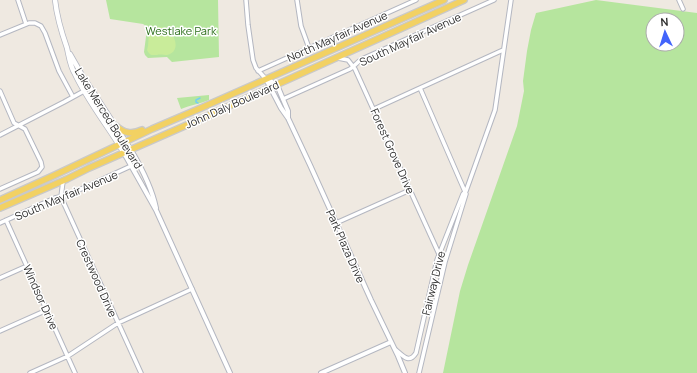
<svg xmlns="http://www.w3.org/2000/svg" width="697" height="373" font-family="Manrope,sans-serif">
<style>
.green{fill:#b6e59e;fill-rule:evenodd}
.pitch{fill:#c9ec9a}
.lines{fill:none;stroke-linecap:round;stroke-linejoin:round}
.stream{stroke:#75cff0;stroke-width:1.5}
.minor-casing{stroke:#b4b7c1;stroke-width:5.5}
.tertiary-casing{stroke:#b4b7c1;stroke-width:6}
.secondary-casing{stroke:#b4b7c1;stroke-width:6}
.primary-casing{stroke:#c9c9c9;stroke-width:8}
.minor{stroke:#fff;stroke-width:3.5}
.tertiary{stroke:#fff;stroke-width:4}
.secondary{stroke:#fff;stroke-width:4.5}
.primary{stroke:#f2d163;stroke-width:5.5}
.labels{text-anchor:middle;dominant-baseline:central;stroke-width:3;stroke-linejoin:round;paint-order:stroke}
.park-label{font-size:11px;fill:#2c6e1b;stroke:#fff}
.street-label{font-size:11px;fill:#2e2e2e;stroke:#fff}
</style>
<rect width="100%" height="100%" fill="#efe9e1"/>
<path class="green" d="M 106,0 L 218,0 L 219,57 L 172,62 L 167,57 L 148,58 L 145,55 L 144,52 L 147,29 L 146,26 L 143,24 L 110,19 Z
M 596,0 L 697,13 L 697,373 L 443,373 L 460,291 L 468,265 L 517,126 L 524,91 L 523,81 L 527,51 L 531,30 L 536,13 ZM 653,20 L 677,20 L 677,44 L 653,44 Z
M 209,95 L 209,100 C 200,104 190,105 181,109 L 177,98 Z"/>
<path class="pitch" d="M 161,27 C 176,31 182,52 167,55 C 164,55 160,54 157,55 C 152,55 150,56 147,50 L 148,46 L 149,33 L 154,28 Z"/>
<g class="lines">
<path class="stream" d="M 198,103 L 196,102 L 196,100 L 200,98"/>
<defs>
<path id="minor" d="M 18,0 L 26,24
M 246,0 L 248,25 L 253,60 L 256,68 L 266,79
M 297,0 L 301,26 L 309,48
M 679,0 L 683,9
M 0,35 L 29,23 L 35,23 L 41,26 L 45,33 L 59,71 L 73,97
M 338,58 L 348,60 L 355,69 L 439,254
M 258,71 L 416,0
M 0,91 L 14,123 L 25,129 L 41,162 L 42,167 L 38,172 L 0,189
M 283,99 L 350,69 C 355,66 357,62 362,59 L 494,0
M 374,109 L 503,50
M 0,135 L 64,102 L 84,91
M 63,181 L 61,197 L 141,373
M 6,220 L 75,373
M 0,223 L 55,198 L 68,195 L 131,166
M 336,223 L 410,190
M 0,278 L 27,266
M 0,331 L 47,310
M 396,350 C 403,356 409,364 416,353 L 437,260 L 463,194 L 466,191 L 495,110 L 511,0
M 30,373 L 68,356 L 118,323 L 192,289
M 419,373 L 445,262 L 466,194 L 420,88"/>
<path id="tertiary" d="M 266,79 L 281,108 L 288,118 L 310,165 L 371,300 L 398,356 L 405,373
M 267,79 L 277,85 L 288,111 L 288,118
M 131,150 C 141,167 152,188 156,208
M 124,153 L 156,210 L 230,373
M 321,373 L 391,342"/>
<path id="secondary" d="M 55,0 C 57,18 61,31 67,48 C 69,57 70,66 75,74 C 88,102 108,126 124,153
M 70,54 L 82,75 L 131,150"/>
<path id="primary" d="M 116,126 C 124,133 131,135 142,130
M 0,200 L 55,175 L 152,129 L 201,108 L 444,0
M 0,208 L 67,179 L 89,168 L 205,117 L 464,0"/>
</defs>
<use href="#minor" class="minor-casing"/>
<use href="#tertiary" class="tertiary-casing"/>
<use href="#secondary" class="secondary-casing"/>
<use href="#primary" class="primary-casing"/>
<use href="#minor" class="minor"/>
<use href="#tertiary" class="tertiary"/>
<use href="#secondary" class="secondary"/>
<use href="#primary" class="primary"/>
</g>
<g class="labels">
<g class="park-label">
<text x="181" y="30">Westlake Park</text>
</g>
<g class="street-label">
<text transform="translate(337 36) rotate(-24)">North Mayfair Avenue</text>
<text transform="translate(410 39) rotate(-25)">South Mayfair Avenue</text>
<text transform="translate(232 104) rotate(-24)">John Daly Boulevard</text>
<text transform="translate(109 118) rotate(58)">Lake Merced Boulevard</text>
<text transform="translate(393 151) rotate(66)">Forest Grove Drive</text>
<text transform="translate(66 195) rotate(-23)">South Mayfair Avenue</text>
<text transform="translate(346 246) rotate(66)">Park Plaza Drive</text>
<text transform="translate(97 278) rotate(66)">Crestwood Drive</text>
<text transform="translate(433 283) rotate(-76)">Fairway Drive</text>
<text transform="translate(41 297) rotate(66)">Windsor Drive</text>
</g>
</g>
<g transform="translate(665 32) rotate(356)"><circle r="19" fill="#ffffff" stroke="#ababab"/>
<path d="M0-3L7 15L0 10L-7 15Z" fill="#4264fb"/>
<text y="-6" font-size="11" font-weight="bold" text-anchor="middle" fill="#2e2e2e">N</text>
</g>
</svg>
